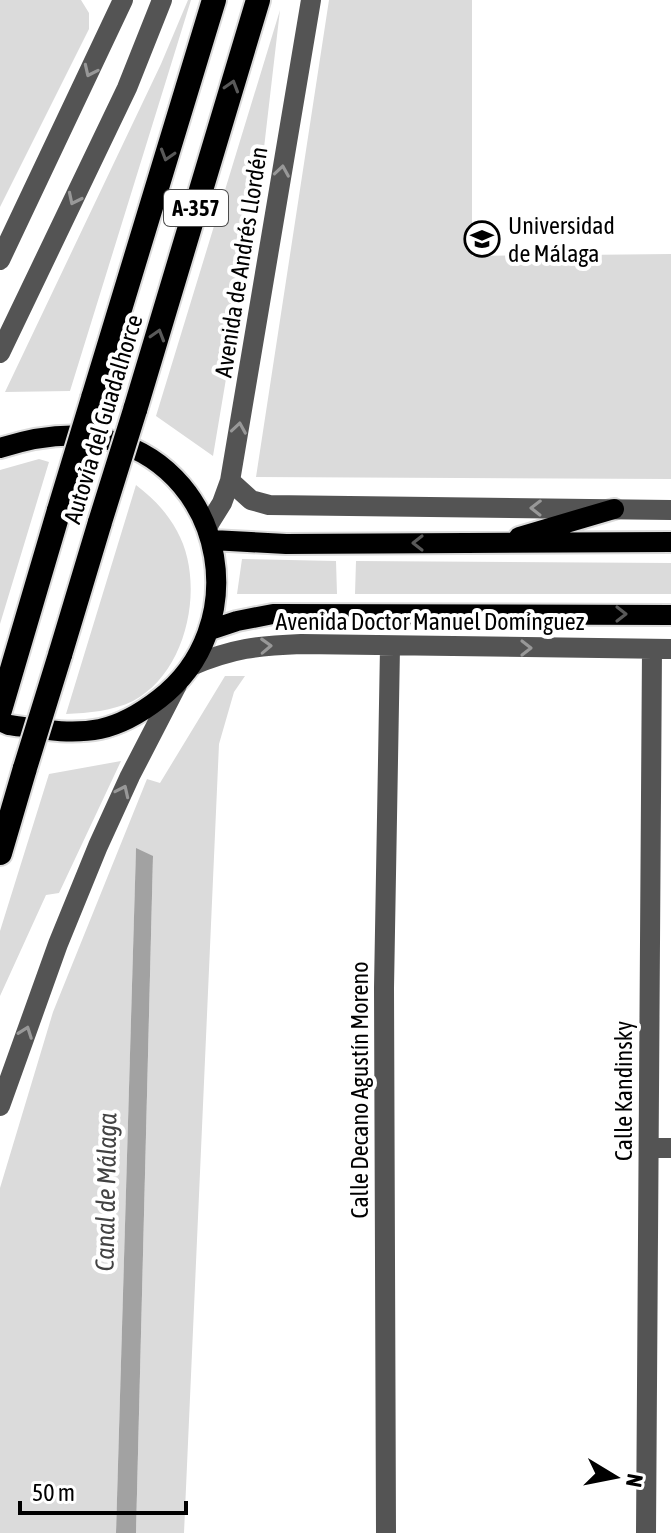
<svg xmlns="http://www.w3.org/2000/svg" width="671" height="1533" font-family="'Asap Condensed',sans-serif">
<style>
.green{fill:#dbdbdb}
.water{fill:#a2a2a2}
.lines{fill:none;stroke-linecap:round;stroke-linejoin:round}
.major-casing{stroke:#dbdbdb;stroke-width:24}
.highway-casing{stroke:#dbdbdb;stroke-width:28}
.minor{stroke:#545454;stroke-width:20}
.major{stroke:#000;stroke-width:20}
.highway{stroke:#000;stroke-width:24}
.highway-bridge-casing{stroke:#dbdbdb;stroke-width:28;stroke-linecap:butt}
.highway-bridge{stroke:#000;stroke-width:24}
.oneway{stroke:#989898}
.oneway2{stroke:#595959}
.labels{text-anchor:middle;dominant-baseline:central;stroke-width:8;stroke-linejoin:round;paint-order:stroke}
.shield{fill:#fff;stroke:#4c4c4c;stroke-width:2}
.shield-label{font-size:22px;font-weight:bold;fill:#000}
.poi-label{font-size:24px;fill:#000;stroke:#fff;text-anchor:start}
.street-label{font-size:24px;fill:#000;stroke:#fff}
.water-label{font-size:26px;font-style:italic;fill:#434343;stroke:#fff}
</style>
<rect width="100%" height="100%" fill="#fff"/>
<path class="green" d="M 0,0 L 81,0 L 89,13 L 89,29 L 0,207 Z
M 188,0 L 191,0 L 70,391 L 5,392 L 161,64 Z
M 329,0 L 472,0 L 472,256 L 671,254 L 671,479 L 256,477 Z
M 280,10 L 262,165 L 213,456 L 156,416 Z
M 39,459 L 49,462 L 0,624 L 0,470 Z
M 136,485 C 153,498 166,511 177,531 C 206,583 188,672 133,701 C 112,711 89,713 66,714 Z
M 242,559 L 336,561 L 337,594 L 237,594 Z
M 356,561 L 671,563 L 671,594 L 355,594 Z
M 225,676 L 245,676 L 234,692 L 219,744 L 184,1533 L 136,1533 L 153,857 L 136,849 L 116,1533 L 0,1533 L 0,1188 L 53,1012 L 147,779 L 160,783 Z
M 121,761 L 59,893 L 46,895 L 0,996 L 0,931 L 49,774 Z"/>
<path class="water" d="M 136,848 L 153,856 L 136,1533 L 116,1533 Z"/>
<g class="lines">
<defs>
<path id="major" d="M 0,448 C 37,436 75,430 113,441 C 228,475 252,628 159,699 C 141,713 123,724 100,729 C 70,735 39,729 9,725 L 0,721
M 519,537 L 614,509
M 212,540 L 286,544 L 671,542
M 210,630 L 237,621 L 273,614 L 671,615"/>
<path id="highway" d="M 93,398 L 214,0
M 135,410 L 258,0
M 60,655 L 100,522
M 0,710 L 59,510
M 0,853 L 25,768"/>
</defs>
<use href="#major" class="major-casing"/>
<use href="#highway" class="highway-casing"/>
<path class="minor" d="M 0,260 L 123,0
M 0,353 L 127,88 L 162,0
M 230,481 L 251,500 L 269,505 L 671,510
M 207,527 L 222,503 L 230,481 L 311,0
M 191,666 C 234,648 256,646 301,644 L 671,649
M 0,1106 L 58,944 L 98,846 L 130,776 L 177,685
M 649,1148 L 671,1148
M 386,1533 L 384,988 L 390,647
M 646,1533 L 652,649"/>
<use href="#major" class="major"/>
<use href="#highway" class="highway"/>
<defs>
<path id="highway-bridge" d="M 59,510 L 93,398
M 100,522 L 135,410
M 25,768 L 60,655"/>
</defs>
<use href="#highway-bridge" class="highway-bridge-casing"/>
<use href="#highway-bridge" class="highway-bridge"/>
</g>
<defs><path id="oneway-chevron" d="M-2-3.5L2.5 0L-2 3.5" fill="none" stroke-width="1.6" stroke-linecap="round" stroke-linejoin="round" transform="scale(2)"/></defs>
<g class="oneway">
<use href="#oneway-chevron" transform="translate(90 71) rotate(115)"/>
<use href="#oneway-chevron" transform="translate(282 171) rotate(-81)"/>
<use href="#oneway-chevron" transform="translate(74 199) rotate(116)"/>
<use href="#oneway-chevron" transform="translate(239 428) rotate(-81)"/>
<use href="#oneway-chevron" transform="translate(536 508) rotate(-179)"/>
<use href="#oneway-chevron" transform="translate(266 646) rotate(-2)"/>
<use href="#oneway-chevron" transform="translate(526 648)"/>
<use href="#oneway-chevron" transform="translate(123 791) rotate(-65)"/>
<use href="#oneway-chevron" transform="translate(26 1032) rotate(-70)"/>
</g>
<g class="oneway2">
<use href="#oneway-chevron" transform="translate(232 86) rotate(-73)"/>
<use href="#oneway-chevron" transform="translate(167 155) rotate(107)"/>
<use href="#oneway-chevron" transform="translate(158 335) rotate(-73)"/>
<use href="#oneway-chevron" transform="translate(418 543) rotate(-180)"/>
<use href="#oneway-chevron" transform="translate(621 614)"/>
</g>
<defs>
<symbol id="university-ring" viewBox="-11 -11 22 22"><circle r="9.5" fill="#fff" stroke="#000" stroke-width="1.5"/><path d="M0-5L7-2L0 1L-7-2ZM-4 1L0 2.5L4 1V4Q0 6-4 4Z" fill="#000"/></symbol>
</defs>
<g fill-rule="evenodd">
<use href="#university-ring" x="462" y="219" width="40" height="40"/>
</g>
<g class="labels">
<rect class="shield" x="164" y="190" width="64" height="36" rx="6"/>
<g class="shield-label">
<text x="196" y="208">A-357</text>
</g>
<g class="poi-label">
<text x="508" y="225">Universidad<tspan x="508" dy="28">de Málaga</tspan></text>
</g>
<g class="street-label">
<text transform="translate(241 262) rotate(-81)">Avenida de Andrés Llordén</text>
<text transform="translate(103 419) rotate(-73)">Autovía del Guadalhorce</text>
<text x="430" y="621">Avenida Doctor Manuel Domínguez</text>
<text transform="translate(359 1090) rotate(-90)">Calle Decano Agustín Moreno</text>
<text transform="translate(623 1091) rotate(-90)">Calle Kandinsky</text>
</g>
<g class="water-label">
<text transform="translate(106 1192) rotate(-89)">Canal de Málaga</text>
</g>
</g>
<g transform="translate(615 1477) rotate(100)" stroke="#ffffff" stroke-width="6" paint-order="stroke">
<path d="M0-6L14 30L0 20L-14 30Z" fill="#000000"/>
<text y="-12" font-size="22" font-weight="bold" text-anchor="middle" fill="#000000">N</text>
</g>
<path d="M20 1501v12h166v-12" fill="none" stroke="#000000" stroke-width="4"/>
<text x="32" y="1501" font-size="24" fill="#000000" stroke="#ffffff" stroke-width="6" paint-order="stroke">50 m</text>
</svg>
